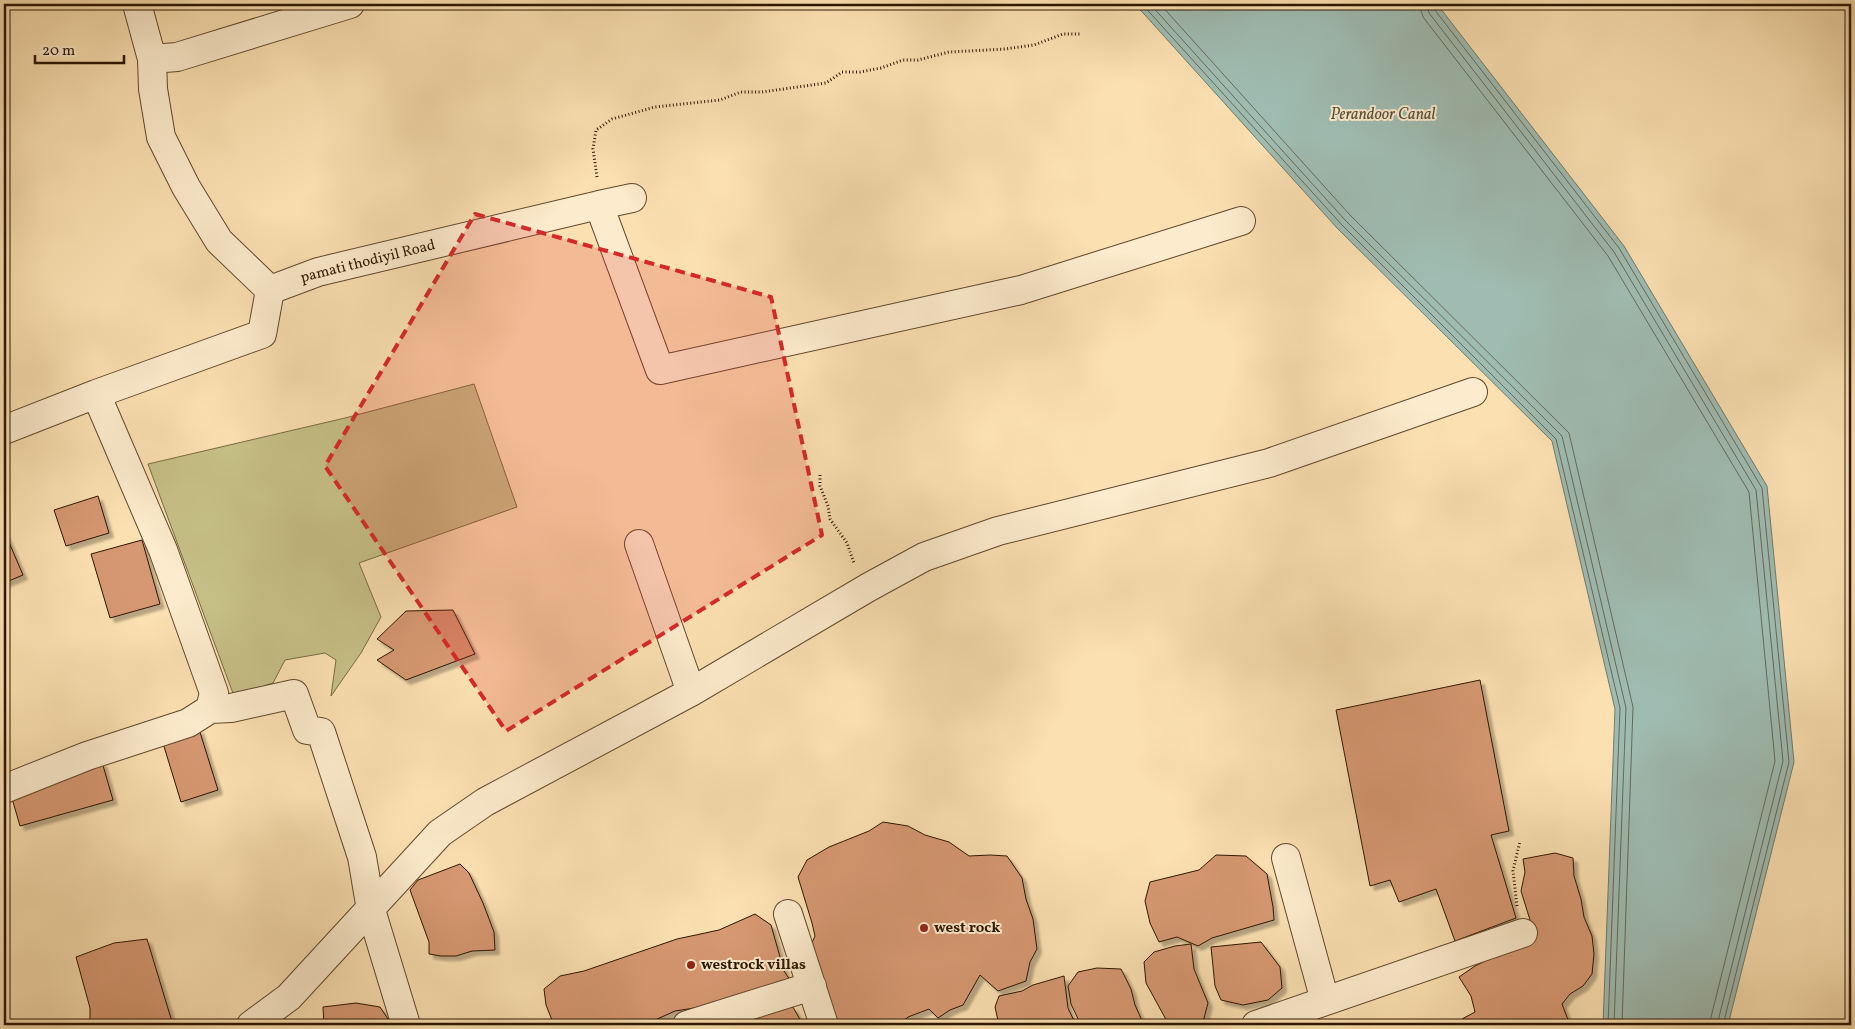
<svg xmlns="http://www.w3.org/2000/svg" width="1855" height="1029" font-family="Vollkorn,serif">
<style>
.green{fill:#c6c086;stroke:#796b43}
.water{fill:#9fbcb2;stroke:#717a6b}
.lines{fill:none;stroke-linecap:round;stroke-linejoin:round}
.shore{stroke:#666959;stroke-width:1}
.building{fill:#d69872;stroke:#2c1600;filter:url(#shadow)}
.street-casing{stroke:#60482c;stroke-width:30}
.path{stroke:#2c1600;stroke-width:3;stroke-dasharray:1 2.5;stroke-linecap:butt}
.street{stroke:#fcebcc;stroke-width:28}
.marked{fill:#d62828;fill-opacity:0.2;stroke:#d62828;stroke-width:4;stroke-dasharray:10 6;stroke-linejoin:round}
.poi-dot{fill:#8f2418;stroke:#fcebcc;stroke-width:2}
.labels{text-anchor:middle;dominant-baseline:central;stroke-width:4;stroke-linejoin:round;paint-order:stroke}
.street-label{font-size:15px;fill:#2c1600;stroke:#fcebcc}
.poi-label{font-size:15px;font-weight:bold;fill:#2c1600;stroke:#fcebcc;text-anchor:start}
.water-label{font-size:16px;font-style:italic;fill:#54503e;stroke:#fcebcc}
</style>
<defs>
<filter id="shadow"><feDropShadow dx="4.5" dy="4.5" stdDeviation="1" flood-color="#0004"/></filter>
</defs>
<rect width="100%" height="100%" fill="#fbe0b1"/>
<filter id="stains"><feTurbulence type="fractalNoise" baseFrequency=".004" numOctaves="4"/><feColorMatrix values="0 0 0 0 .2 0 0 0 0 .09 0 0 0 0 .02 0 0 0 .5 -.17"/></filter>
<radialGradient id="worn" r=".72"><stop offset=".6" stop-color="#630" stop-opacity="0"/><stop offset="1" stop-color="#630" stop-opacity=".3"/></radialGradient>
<path class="green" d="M 474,384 L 517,507 L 359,563 L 381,617 L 361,653 L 331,696 L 336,660 L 325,653 L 285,660 L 273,683 L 234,696 L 148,464 L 345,418 Z"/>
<path class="water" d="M 1135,4 L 1437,4 L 1624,246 L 1767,486 L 1794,762 L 1728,1025 L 1603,1025 L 1615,709 L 1552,441 L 1337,228 Z"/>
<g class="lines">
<path class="shore" d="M 1142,4 L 1341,224 L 1556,439 L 1620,708 L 1608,1025
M 1150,4 L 1345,220 L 1562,436 L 1626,708 L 1614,1025
M 1160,4 L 1350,215 L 1569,433 L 1633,707 L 1622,1025
M 1419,4 L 1423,17 L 1608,256 L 1749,492 L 1775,761 L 1709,1025
M 1427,4 L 1429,13 L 1614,252 L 1756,490 L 1783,761 L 1717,1025
M 1433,4 L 1434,9 L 1619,248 L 1762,488 L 1789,762 L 1723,1025"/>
</g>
<path class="building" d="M 98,496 L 109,533 L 66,546 L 54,510 Z
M 5,533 L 23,575 L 4,583 L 4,534 Z
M 142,540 L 160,604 L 110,618 L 91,554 Z
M 453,610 L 475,654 L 406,680 L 377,660 L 394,650 L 377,639 L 406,611 Z
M 1480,680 L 1509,831 L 1491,835 L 1516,918 L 1455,941 L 1436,889 L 1399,902 L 1390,880 L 1370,886 L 1336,710 Z
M 199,729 L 218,790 L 181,802 L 162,740 Z
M 102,762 L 113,800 L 20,826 L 9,788 Z
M 883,822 L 908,826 L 925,835 L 949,842 L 969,856 L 990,855 L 1007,856 L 1022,878 L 1026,899 L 1033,919 L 1037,949 L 1030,962 L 1026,981 L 998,991 L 980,975 L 963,1005 L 950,1010 L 938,1018 L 929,1009 L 908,1017 L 899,1025 L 838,1025 L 830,1019 L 811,945 L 815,936 L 812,923 L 798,877 L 807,860 L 829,847 L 869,831 Z
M 1555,853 L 1573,858 L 1574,876 L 1581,899 L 1584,917 L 1592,936 L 1594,954 L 1592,974 L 1583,986 L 1570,994 L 1562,1004 L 1570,1025 L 1458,1025 L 1462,1019 L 1475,1012 L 1471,996 L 1459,977 L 1475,966 L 1535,936 L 1521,891 L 1525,872 L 1523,859 Z
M 1216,855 L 1246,856 L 1267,874 L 1273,907 L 1274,920 L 1212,938 L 1198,946 L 1177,937 L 1159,942 L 1150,923 L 1145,901 L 1150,882 L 1199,870 Z
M 460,864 L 469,873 L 483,903 L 494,932 L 495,950 L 472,951 L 456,956 L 441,956 L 429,954 L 429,942 L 410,890 L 418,880 Z
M 755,914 L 771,925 L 784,971 L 792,983 L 707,1006 L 675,1011 L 644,1025 L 554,1025 L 546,1005 L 544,989 L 560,976 L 584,971 L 677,939 L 719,930 Z
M 147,939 L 173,1025 L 90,1025 L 90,1008 L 76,957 L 114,943 Z
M 1261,942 L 1280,967 L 1282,988 L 1268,1000 L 1243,1005 L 1221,1000 L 1215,986 L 1211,947 Z
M 1191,944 L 1194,969 L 1208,1003 L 1203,1022 L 1198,1025 L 1169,1025 L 1146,983 L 1144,962 L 1154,952 L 1175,946 Z
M 1097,968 L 1121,969 L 1131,989 L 1135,1005 L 1144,1025 L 1081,1025 L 1071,1004 L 1068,986 L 1078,972 Z
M 1064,976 L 1068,1008 L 1076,1025 L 999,1025 L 995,1007 L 999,996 L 1022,991 L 1033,985 Z
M 356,1003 L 380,1007 L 392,1025 L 324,1025 L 323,1007 Z
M 793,1007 L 803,1025 L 721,1025 L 765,1011 Z"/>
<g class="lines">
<defs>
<path id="street" d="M 137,4 L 152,59 L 153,89 L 161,137 L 186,187 L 219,241 L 270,290
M 152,59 L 177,57 L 350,4
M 599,205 L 660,370 L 1021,290 L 1241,221
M 4,430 L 96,394 L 262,334 L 270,290 L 318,272 L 599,205 L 632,198
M 639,544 L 691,692
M 210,709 L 231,708 L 294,694 L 307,730 L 321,732 L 362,857 L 371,910 L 406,1025
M 4,789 L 87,756 L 188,723 L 210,709 L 214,693 L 163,550 L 96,394
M 1286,858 L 1325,1001
M 788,914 L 824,1025
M 251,1025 L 289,997 L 440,833 L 485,802 L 691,692 L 869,587 L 924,557 L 998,531 L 1269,463 L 1473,392
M 687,1025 L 812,986
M 1256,1025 L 1523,933"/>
</defs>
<use href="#street" class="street-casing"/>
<path class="path" d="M 597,177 L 593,149 L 596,130 L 612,119 L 655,107 L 720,100 L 741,92 L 762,92 L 826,83 L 842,72 L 860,72 L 881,68 L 903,60 L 918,60 L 949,52 L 1005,49 L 1034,45 L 1063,34 L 1080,34
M 820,475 L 820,486 L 828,506 L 830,519 L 847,543 L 854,563
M 1517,906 L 1513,871 L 1520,841"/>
<use href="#street" class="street"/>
</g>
<path class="marked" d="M 475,214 L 771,297 L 822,535 L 506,731 L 325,466 Z"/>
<g class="poi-dot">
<circle cx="924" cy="928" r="5"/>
<circle cx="691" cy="965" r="5"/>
</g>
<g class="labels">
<g class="street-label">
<text transform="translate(368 262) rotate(-14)">pamati thodiyil Road</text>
</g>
<g class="poi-label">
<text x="934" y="928">west rock</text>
<text x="701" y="965">westrock villas</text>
</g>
<g class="water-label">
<text x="1383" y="115">Perandoor Canal</text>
</g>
</g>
<rect width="1855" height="1029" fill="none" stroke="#fbe0b1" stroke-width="20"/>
<rect x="5" y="5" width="1845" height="1019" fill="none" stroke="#2c1600" stroke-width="2.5"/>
<rect x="10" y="10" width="1835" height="1009" fill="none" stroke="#2c1600"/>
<path d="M35 55v8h89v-8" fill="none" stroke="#2c1600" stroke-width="2.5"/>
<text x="42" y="55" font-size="15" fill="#2c1600" stroke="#fcebcc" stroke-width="4" paint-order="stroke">20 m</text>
<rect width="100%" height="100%" filter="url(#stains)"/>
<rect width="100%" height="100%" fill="url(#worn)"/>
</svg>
